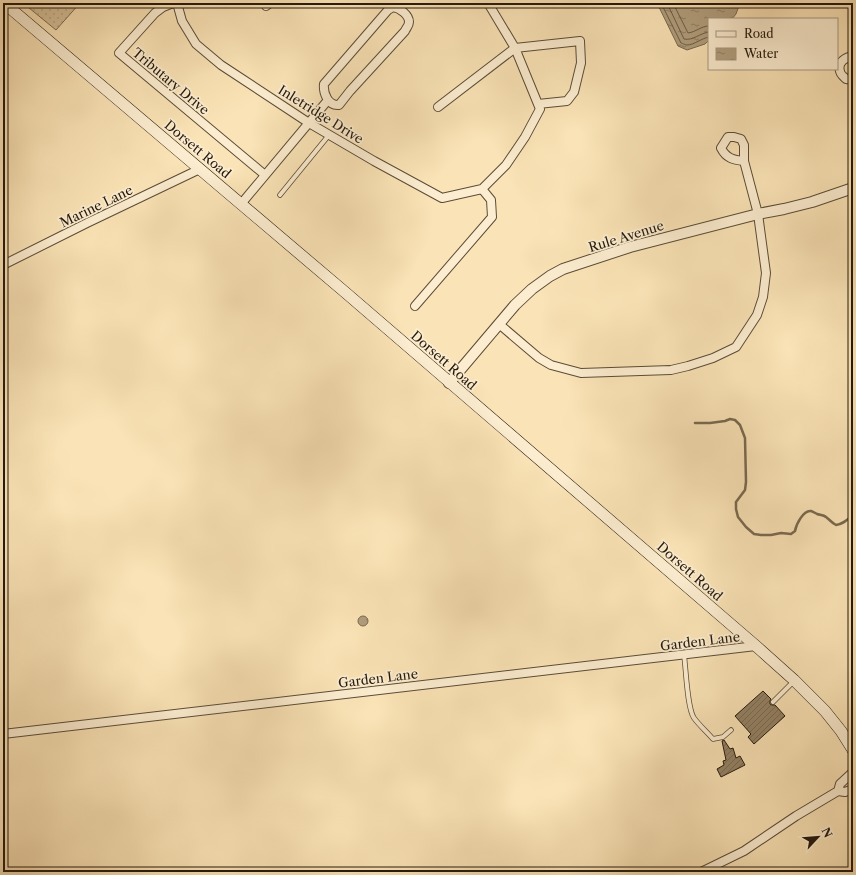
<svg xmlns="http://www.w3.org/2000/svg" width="856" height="875" font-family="'Libre Caslon Text',serif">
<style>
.park{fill:url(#park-dots);stroke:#7d6d53}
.water{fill:url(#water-ripples);stroke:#796950}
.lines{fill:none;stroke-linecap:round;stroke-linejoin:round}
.shore{stroke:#6a5c45;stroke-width:1}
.stream{stroke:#796950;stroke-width:2.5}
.building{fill:url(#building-hatch);stroke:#24190d}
.service-casing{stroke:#5a4c37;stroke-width:5.5}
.minor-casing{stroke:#5a4c37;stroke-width:10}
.tertiary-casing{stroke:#5a4c37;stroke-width:12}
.secondary-casing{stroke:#24190d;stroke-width:12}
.service{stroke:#fcedd0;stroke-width:4}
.minor{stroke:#fcedd0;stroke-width:8}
.tertiary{stroke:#fcedd0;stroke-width:10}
.secondary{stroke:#fcedd0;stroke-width:11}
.labels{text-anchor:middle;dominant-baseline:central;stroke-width:3.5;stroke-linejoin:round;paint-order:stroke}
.street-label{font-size:13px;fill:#24190d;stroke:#fcedd0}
</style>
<defs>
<pattern id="park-dots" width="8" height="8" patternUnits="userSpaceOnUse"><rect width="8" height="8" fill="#d6c199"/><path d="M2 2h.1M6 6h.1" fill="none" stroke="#b8a583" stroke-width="1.8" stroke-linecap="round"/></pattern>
<pattern id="water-ripples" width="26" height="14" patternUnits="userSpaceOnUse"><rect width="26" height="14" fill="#b19e7d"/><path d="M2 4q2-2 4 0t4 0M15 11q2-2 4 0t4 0" fill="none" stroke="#908065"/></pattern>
<pattern id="building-hatch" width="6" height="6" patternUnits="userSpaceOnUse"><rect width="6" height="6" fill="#938265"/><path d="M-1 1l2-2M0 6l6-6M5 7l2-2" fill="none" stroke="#786a52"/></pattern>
</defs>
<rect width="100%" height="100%" fill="#fae3b6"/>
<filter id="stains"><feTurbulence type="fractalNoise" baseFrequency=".005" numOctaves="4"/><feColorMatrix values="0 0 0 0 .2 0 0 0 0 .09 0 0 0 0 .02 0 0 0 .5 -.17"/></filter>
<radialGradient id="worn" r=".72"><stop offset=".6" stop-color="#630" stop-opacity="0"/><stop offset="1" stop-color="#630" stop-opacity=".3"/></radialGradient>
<path class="park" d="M 23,3 L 80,3 L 56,30 Z"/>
<path class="water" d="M 657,3 L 740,3 L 736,14 L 732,19 L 709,19 L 709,40 L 705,44 L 687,50 L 678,46 Z
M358 621a5 5 0 1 1 10 0a5 5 0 1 1-10 0Z"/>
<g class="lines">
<path class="shore" d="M 661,3 L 681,43 C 681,43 686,45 687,45 C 694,45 702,38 709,37
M 667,3 L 684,39 C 693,41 700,33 709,32
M 673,3 L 688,33 C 696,32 701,26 709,26"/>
<path class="stream" d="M 695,423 L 710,423 L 725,421 L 730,419 L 735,420 L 740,425 L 745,438 L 746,482 L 745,490 L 736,502 L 736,509 L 738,517 L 746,527 L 754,534 L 761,535 L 771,535 L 781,533 L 791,534 L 795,531 C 796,525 803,510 811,511 C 814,512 815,513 817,514 C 820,515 824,515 826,517 C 830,520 832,523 836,525 C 843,524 847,520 853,515"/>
</g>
<path class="building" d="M 763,691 L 771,699 L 770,701 L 770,704 L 772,705 L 775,705 L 785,716 L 754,744 L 748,737 L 751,734 L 735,716 Z
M 724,740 L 730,749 L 733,748 L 736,758 L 740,756 L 745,765 L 721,777 L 717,769 L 724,765 L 723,761 L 726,760 L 722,741 Z"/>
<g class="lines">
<defs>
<path id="service" d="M 280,195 L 329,135
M 684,655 C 686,668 687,708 694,718 C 699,725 707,732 713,739 L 723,737 L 731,730
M 773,702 L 794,681"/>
<path id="minor" d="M 173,3 L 163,7 L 155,13 L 119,53 L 265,175
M 177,3 L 182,21 L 196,44 L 221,65 L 309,123 L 374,161 L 442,198 L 482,189 L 506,165 L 525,137 L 540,109 L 515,48 L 488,3
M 266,6 L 270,3
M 393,7 C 400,8 409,15 409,22 C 409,26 406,28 405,31 L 350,91 L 339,105 C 328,106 323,93 324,84 L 388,10 Z
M 853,56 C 846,57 837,62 840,71 C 840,74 844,77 846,79 L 853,80
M 438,107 L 515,48 L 580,41 L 581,63 L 574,92 L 567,101 L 538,104
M 241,204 L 328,100
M 3,265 L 87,223 L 200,169
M 415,306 L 492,217 L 491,200 L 482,189
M 499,324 L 539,358 L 551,365 L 581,373 L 671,370 L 688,366 L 713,358 L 736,347 L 757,315 L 763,297 L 766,273 L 758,214 L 744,161 L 744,145 L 741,139 L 734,137 L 728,137 L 721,148 C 726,158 733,160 744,161
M 3,734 L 756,646
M 838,791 L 845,792 L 853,789
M 701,872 L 744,851 L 796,816 L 838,791 L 840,784 L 853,772"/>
<path id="tertiary" d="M 449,383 L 515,305 L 532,289 L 550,276 L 563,269 L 630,247 L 758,214 L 784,209 L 812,202 L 853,188"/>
<path id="secondary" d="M 4,3 L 346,293 L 756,646 L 794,680 L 825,711 L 841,731 L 853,750"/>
</defs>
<use href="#service" class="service-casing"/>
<use href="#minor" class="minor-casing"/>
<use href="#tertiary" class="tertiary-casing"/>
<use href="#secondary" class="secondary-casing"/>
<use href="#service" class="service"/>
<use href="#minor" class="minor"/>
<use href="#tertiary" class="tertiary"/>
<use href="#secondary" class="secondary"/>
</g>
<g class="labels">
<g class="street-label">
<text transform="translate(171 81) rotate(40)">Tributary Drive</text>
<text transform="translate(321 114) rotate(32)">Inletridge Drive</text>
<text transform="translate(198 149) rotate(40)">Dorsett Road</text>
<text transform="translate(96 206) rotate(-26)">Marine Lane</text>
<text transform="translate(626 236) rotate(-17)">Rule Avenue</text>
<text transform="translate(444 360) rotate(41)">Dorsett Road</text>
<text transform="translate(690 571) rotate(41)">Dorsett Road</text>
<text transform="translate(700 641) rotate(-7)">Garden Lane</text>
<text transform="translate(378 678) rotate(-7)">Garden Lane</text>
</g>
</g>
<rect width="856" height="875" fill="none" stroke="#fae3b6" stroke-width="16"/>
<rect x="4" y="4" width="848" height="867" fill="none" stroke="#24190d" stroke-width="2"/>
<rect x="8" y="8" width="840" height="859" fill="none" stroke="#24190d"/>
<rect x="708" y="18" width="130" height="52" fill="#fcedd0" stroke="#a69882"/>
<rect x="716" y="31" width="20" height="6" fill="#fcedd0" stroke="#a69882"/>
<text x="744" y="38" font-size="12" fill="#24190d">Road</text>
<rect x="716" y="48" width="20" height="12" fill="url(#water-ripples)" stroke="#a69882"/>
<text x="744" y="58" font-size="12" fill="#24190d">Water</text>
<g transform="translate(818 837) rotate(64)" stroke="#fcedd0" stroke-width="3" paint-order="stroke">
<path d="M0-3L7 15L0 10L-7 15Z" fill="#24190d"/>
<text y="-6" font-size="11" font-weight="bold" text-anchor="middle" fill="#24190d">N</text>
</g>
<rect width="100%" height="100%" filter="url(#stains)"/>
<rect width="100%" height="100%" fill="url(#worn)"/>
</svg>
